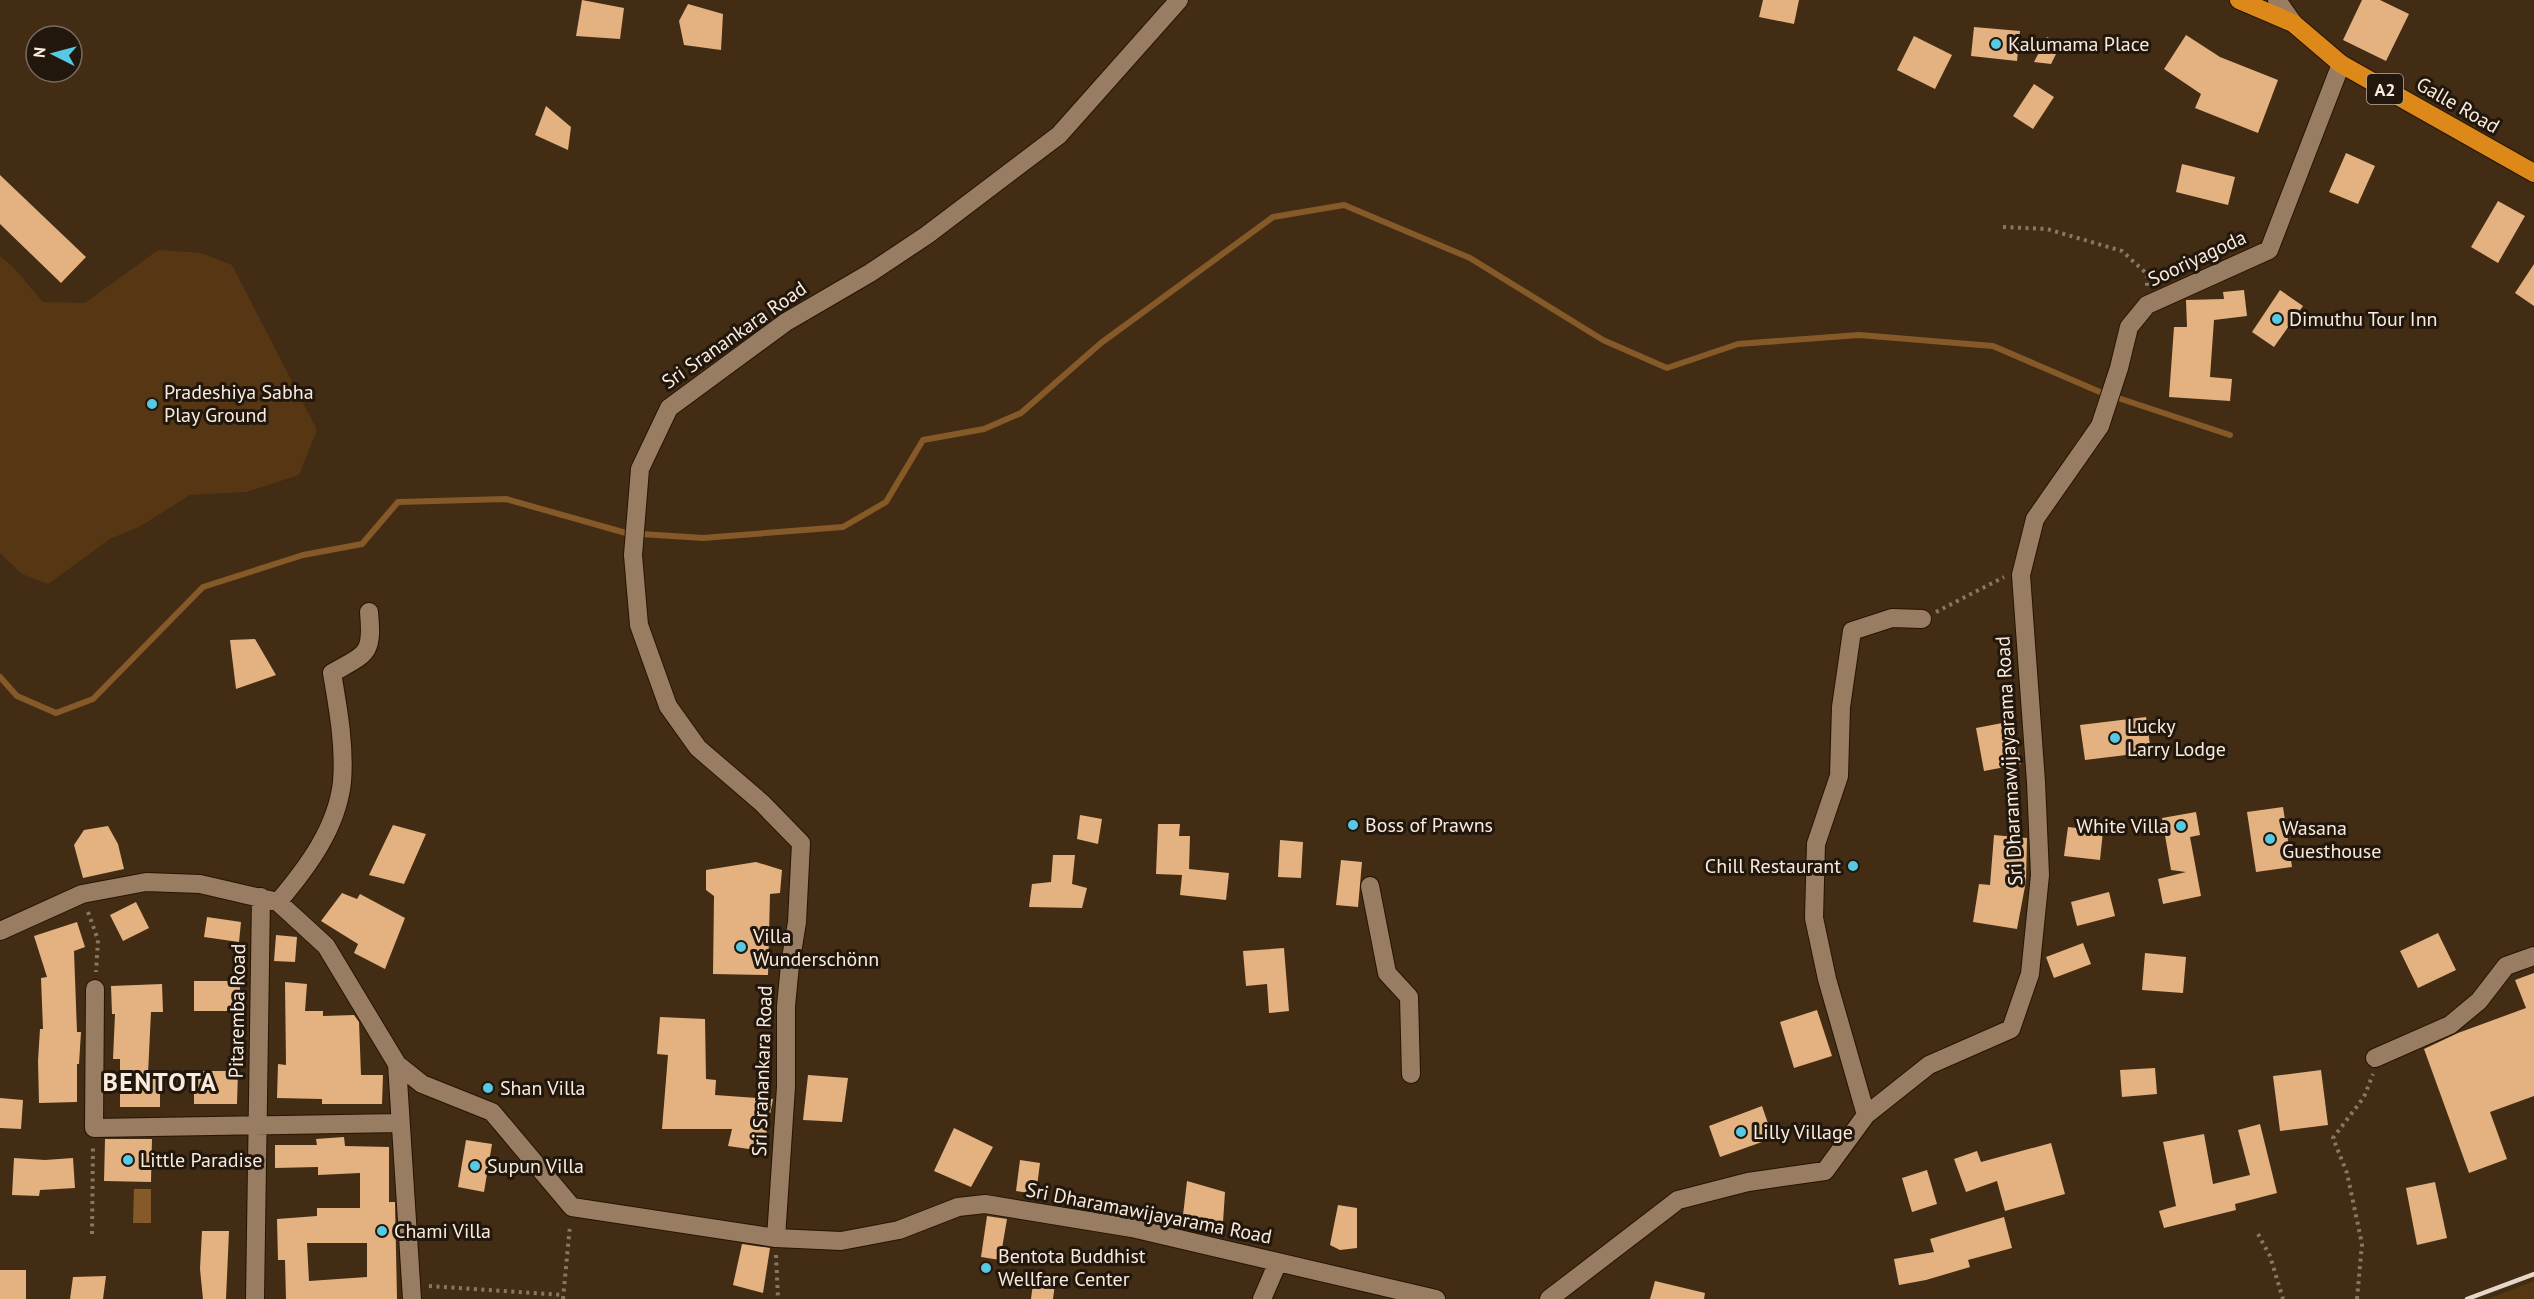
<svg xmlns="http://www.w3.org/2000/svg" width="2534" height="1299" font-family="'PT Sans',sans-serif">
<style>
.green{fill:#573713}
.water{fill:#865929}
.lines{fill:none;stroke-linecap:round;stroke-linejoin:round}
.stream{stroke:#865929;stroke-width:6}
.building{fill:#e3b280;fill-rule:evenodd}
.minor-casing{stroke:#281400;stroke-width:20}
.highway-casing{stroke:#281400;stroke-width:20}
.path{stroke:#8a7763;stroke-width:4;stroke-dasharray:3 4.5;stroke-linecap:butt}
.minor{stroke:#987d63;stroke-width:18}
.highway{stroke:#dd8919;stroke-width:18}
.rail{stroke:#e7d7c8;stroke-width:4.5}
.poi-dot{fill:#58c9e3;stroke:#21170d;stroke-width:2}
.labels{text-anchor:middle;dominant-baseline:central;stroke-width:6;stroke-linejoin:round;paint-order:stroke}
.shield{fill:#21170d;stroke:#b9ab9f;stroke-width:1.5}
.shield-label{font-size:18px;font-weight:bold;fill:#faebdd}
.poi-label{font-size:20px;fill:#faebdd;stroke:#21170d;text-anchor:start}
.street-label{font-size:20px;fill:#faebdd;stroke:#21170d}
.district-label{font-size:26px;font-weight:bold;letter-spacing:1.5px;fill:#faebdd;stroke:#21170d}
</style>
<rect width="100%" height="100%" fill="#422c14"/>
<path class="green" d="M 158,250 L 201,253 L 232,265 L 317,430 L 299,475 L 246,492 L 190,495 L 141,526 L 110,539 L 48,584 L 22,574 L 0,553 L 0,256 L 13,267 L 43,302 L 85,303 Z
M 2534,1281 L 2534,1299 L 2488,1299 Z"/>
<path class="water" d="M 134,1189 L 151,1189 L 151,1223 L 133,1223 Z"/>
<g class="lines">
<path class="stream" d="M 0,677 L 17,696 L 56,713 L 93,699 L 203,587 L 303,555 L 362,544 L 398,502 L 506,499 L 626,533 L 703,538 L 843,527 L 886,502 L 923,440 L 984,429 L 1021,413 L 1101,343 L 1273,217 L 1344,205 L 1470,258 L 1603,340 L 1667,368 L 1738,344 L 1859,335 L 1993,346 L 2100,392 L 2230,435"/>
</g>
<path class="building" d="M 582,0 L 624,8 L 620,39 L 576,36 Z
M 1763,0 L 1799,0 L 1794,24 L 1759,17 Z
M 2362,0 L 2380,0 L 2409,14 L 2386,61 L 2343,40 Z
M 688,4 L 723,14 L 721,50 L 684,45 L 679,21 Z
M 1974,27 L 2020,31 L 2017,61 L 1971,56 Z
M 2186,35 L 2220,57 L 2278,80 L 2258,133 L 2195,108 L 2201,94 L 2164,69 Z
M 1914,36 L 1952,55 L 1935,89 L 1897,70 Z
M 2047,37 L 2061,44 L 2051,64 L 2034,62 Z
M 2034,84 L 2054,97 L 2033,129 L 2013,116 Z
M 546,106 L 571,127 L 568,150 L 535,135 Z
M 2346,153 L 2375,166 L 2358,204 L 2329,192 Z
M 2182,164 L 2235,177 L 2228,205 L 2176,192 Z
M 0,175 L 86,257 L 61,283 L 0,224 Z
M 2498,201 L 2525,216 L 2498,263 L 2471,247 Z
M 2534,264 L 2534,306 L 2515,293 Z
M 2244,290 L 2247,316 L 2214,320 L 2210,377 L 2232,379 L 2230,401 L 2169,397 L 2174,327 L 2187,327 L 2186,300 L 2224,299 L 2223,292 Z
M 2280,290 L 2303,306 L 2274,347 L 2252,332 Z
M 255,639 L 276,675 L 236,689 L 230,640 Z
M 2146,717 L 2151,752 L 2085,760 L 2080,725 Z
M 2013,721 L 2021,764 L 1984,771 L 1976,728 Z
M 2283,807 L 2292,867 L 2256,872 L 2247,812 Z
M 2196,812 L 2200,835 L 2190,837 L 2201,896 L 2163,904 L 2158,879 L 2186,872 L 2171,870 L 2162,818 Z
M 1080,815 L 1102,819 L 1098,844 L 1077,839 Z
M 1158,824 L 1180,824 L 1179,836 L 1190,836 L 1189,869 L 1229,873 L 1226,900 L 1180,895 L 1182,875 L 1156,874 Z
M 393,825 L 426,834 L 404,884 L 369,875 Z
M 108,826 L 118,844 L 124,869 L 83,878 L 74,845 L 84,830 Z
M 2068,827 L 2103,831 L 2100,860 L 2064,856 Z
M 1994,835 L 2027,838 L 2026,881 L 2017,929 L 1973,922 L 1979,884 L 1990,885 Z
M 1280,840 L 1303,842 L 1301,878 L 1278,877 Z
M 1053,855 L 1075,855 L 1072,884 L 1087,888 L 1082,908 L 1029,907 L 1032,884 L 1051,882 Z
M 1341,860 L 1362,862 L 1358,907 L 1336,905 Z
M 756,862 L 782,870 L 780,893 L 770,894 L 768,975 L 713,974 L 714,896 L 706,890 L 706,870 Z
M 2109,892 L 2115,916 L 2077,926 L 2071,902 Z
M 342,893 L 357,899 L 360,894 L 405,918 L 385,969 L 354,953 L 358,944 L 321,921 Z
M 136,902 L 149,928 L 123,941 L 110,915 Z
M 207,917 L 241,922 L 239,942 L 204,937 Z
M 77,922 L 85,947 L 74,951 L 77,1032 L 81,1032 L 79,1064 L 77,1064 L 77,1102 L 39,1103 L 38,1061 L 40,1029 L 43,1029 L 41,978 L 47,977 L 34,936 Z
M 2438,933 L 2456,970 L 2418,988 L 2400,951 Z
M 276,935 L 297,937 L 295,962 L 274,961 Z
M 2083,943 L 2091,964 L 2054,978 L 2046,957 Z
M 1284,948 L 1289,1011 L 1269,1013 L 1267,984 L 1246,986 L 1243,951 Z
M 2145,953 L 2186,957 L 2183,993 L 2142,990 Z
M 2534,973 L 2534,1096 L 2490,1112 L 2507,1159 L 2469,1173 L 2424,1049 L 2458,1033 L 2526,1008 L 2515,980 Z
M 194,981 L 240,981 L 240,1011 L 194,1011 Z
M 285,982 L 307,984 L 305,1011 L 323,1011 L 323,1016 L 354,1015 L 359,1022 L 361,1075 L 383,1075 L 382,1104 L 322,1104 L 322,1099 L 277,1098 L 278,1064 L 286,1065 Z
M 162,984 L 163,1012 L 151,1012 L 148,1074 L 160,1074 L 160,1107 L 120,1107 L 120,1059 L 113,1059 L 115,1014 L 112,1014 L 111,986 Z
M 1817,1010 L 1832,1056 L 1794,1068 L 1780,1022 Z
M 660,1017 L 705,1019 L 706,1079 L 716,1080 L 715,1095 L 773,1099 L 763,1151 L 728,1146 L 732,1129 L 662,1129 L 668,1055 L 657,1054 Z
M 2155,1068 L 2157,1094 L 2122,1097 L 2120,1070 Z
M 2321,1070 L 2328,1125 L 2280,1131 L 2273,1076 Z
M 194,1071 L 238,1071 L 237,1104 L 194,1104 Z
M 808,1075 L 848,1078 L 842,1122 L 803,1120 Z
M 0,1098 L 23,1100 L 21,1129 L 0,1128 Z
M 1762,1106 L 1773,1138 L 1720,1157 L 1709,1126 Z
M 2260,1124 L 2277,1193 L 2235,1204 L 2236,1210 L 2164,1228 L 2159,1211 L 2176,1206 L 2163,1142 L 2204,1134 L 2213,1184 L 2250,1175 L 2238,1130 Z
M 954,1128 L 993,1147 L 971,1187 L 934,1171 Z
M 344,1137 L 345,1146 L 389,1147 L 389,1202 L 395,1202 L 397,1299 L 286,1299 L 285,1260 L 278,1260 L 277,1219 L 317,1216 L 317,1208 L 360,1208 L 360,1173 L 318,1175 L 318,1167 L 275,1168 L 275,1145 L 317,1145 L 316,1139 ZM 307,1243 L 367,1243 L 367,1277 L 309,1281 Z
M 105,1139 L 152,1139 L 151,1182 L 104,1181 Z
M 466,1140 L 492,1144 L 484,1192 L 458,1187 Z
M 2051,1143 L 2065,1194 L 2005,1211 L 1997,1181 L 1966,1192 L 1954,1159 L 1977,1151 L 1981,1162 Z
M 14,1158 L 45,1160 L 73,1158 L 75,1188 L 40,1190 L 39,1196 L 12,1195 Z
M 1020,1160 L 1040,1163 L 1036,1194 L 1016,1191 Z
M 1927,1170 L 1937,1204 L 1912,1212 L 1902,1178 Z
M 1187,1181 L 1225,1192 L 1223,1222 L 1183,1215 Z
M 2435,1182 L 2447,1238 L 2417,1245 L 2406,1188 Z
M 1338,1205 L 1357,1208 L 1357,1248 L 1340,1250 L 1330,1245 Z
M 987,1216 L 1007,1219 L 1000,1260 L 981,1257 Z
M 2004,1217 L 2012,1248 L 1968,1260 L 1970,1267 L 1926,1280 L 1899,1285 L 1894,1259 L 1934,1252 L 1930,1239 Z
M 202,1231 L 229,1231 L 226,1299 L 203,1299 L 200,1269 Z
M 742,1244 L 770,1248 L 763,1293 L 733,1285 Z
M 0,1270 L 26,1270 L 26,1299 L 0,1299 Z
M 1034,1274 L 1056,1276 L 1053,1299 L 1031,1299 Z
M 106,1276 L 103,1299 L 70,1299 L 73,1277 Z
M 1655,1281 L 1705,1293 L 1704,1299 L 1650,1299 Z"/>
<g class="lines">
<defs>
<path id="minor" d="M 2277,0 L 2293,23
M 1370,886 L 1387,973 L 1409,997 L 1411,1074
M 278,902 C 307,868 337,828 342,782 C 345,746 338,708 332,673 C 367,653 373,655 369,612
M 0,931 L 82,894 L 146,882 L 200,884 L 278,902 L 326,946 L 397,1064 L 422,1084 L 492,1112 L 572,1207 L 776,1238 L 841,1241 L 899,1230 L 958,1207 L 985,1204 L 1132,1228 L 1436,1299
M 95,989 L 94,1128 L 400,1123
M 2375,1058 L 2450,1025 L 2479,1001 L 2506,966 L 2534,956
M 397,1064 L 412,1299
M 1866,1115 L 1827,979 L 1814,918 L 1816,844 L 1839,776 L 1841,707 L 1852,631 L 1892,618 L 1922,619
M 776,1238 L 786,1087 L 786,1006 L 790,965 L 797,922 L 801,843 L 762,803 L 698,748 L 668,706 L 639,625 L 633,555 L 640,469 L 669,408 L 786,322 L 870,273 L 927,235 L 1059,135 L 1179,0
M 255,1299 L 261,897
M 1262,1299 L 1278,1262
M 1549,1299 L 1678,1200 L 1748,1182 L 1825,1171 L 1866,1115 L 1929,1065 L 2011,1029 L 2030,974 L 2040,875 L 2036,782 L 2021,575 L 2035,519 L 2100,426 L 2119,368 L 2129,327 L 2147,305 L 2269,250 L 2341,64"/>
<path id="highway" d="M 2239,0 L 2293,23 L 2341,64 L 2534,173"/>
</defs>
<use href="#minor" class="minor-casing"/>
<use href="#highway" class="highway-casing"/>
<path class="path" d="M 2003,227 L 2047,229 L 2122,251 L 2147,274 L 2147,287
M 1936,612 L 2004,577
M 88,912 L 98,940 L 96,972
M 92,1234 L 93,1145
M 2258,1234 L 2270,1256 L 2283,1299
M 776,1255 L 778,1299
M 429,1286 L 563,1295
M 563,1299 L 570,1225
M 2357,1299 L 2362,1244 L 2347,1173 L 2333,1138 L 2364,1097 L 2373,1074"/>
<use href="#minor" class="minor"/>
<use href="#highway" class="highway"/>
<path class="rail" d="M 2467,1299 L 2534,1274"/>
</g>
<g class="poi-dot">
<circle cx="1996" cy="44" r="6"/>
<circle cx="2277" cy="319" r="6"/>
<circle cx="152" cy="404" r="6"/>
<circle cx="2115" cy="738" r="6"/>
<circle cx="1353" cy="825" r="6"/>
<circle cx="2181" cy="826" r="6"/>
<circle cx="2270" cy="839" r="6"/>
<circle cx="1853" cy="866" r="6"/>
<circle cx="741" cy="947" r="6"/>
<circle cx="488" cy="1088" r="6"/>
<circle cx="1741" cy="1132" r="6"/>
<circle cx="128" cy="1160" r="6"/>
<circle cx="475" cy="1166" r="6"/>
<circle cx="382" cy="1231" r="6"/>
<circle cx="986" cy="1268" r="6"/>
</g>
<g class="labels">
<rect class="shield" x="2367" y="74" width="36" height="30" rx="4.5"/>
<g class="shield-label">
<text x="2385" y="89">A2</text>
</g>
<g class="poi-label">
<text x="2008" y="44">Kalumama Place</text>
<text x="2289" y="319">Dimuthu Tour Inn</text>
<text x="164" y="392">Pradeshiya Sabha<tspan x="164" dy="23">Play Ground</tspan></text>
<text x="2127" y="726">Lucky<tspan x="2127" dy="23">Larry Lodge</tspan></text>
<text x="1365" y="825">Boss of Prawns</text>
<text x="2169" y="826" text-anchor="end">White Villa</text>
<text x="2282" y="828">Wasana<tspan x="2282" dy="23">Guesthouse</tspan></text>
<text x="1841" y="866" text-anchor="end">Chill Restaurant</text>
<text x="753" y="936">Villa<tspan x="753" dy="23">Wunderschönn</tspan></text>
<text x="500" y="1088">Shan Villa</text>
<text x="1753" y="1132">Lilly Village</text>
<text x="140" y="1160">Little Paradise</text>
<text x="487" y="1166">Supun Villa</text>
<text x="394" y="1231">Chami Villa</text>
<text x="998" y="1256">Bentota Buddhist<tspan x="998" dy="23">Wellfare Center</tspan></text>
</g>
<g class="street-label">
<text transform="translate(2458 105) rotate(30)">Galle Road</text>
<text transform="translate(2197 258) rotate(-25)">Sooriyagoda</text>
<text transform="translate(734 335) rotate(-35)">Sri Sranankara Road</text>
<text transform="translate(2009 761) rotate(-93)">Sri Dharamawijayarama Road</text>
<text transform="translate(237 1011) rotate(-89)">Pitaremba Road</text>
<text transform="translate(762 1071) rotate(-88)">Sri Sranankara Road</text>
<text transform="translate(1149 1213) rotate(11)">Sri Dharamawijayarama Road</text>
</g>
<g class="district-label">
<text x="160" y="1081">BENTOTA</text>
</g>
</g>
<g transform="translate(54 54) rotate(276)"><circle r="28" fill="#21170d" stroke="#786c60" stroke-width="1.5"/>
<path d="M0-4.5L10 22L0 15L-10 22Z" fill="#58c9e3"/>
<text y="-9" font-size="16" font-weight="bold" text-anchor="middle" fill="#faebdd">N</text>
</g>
</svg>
